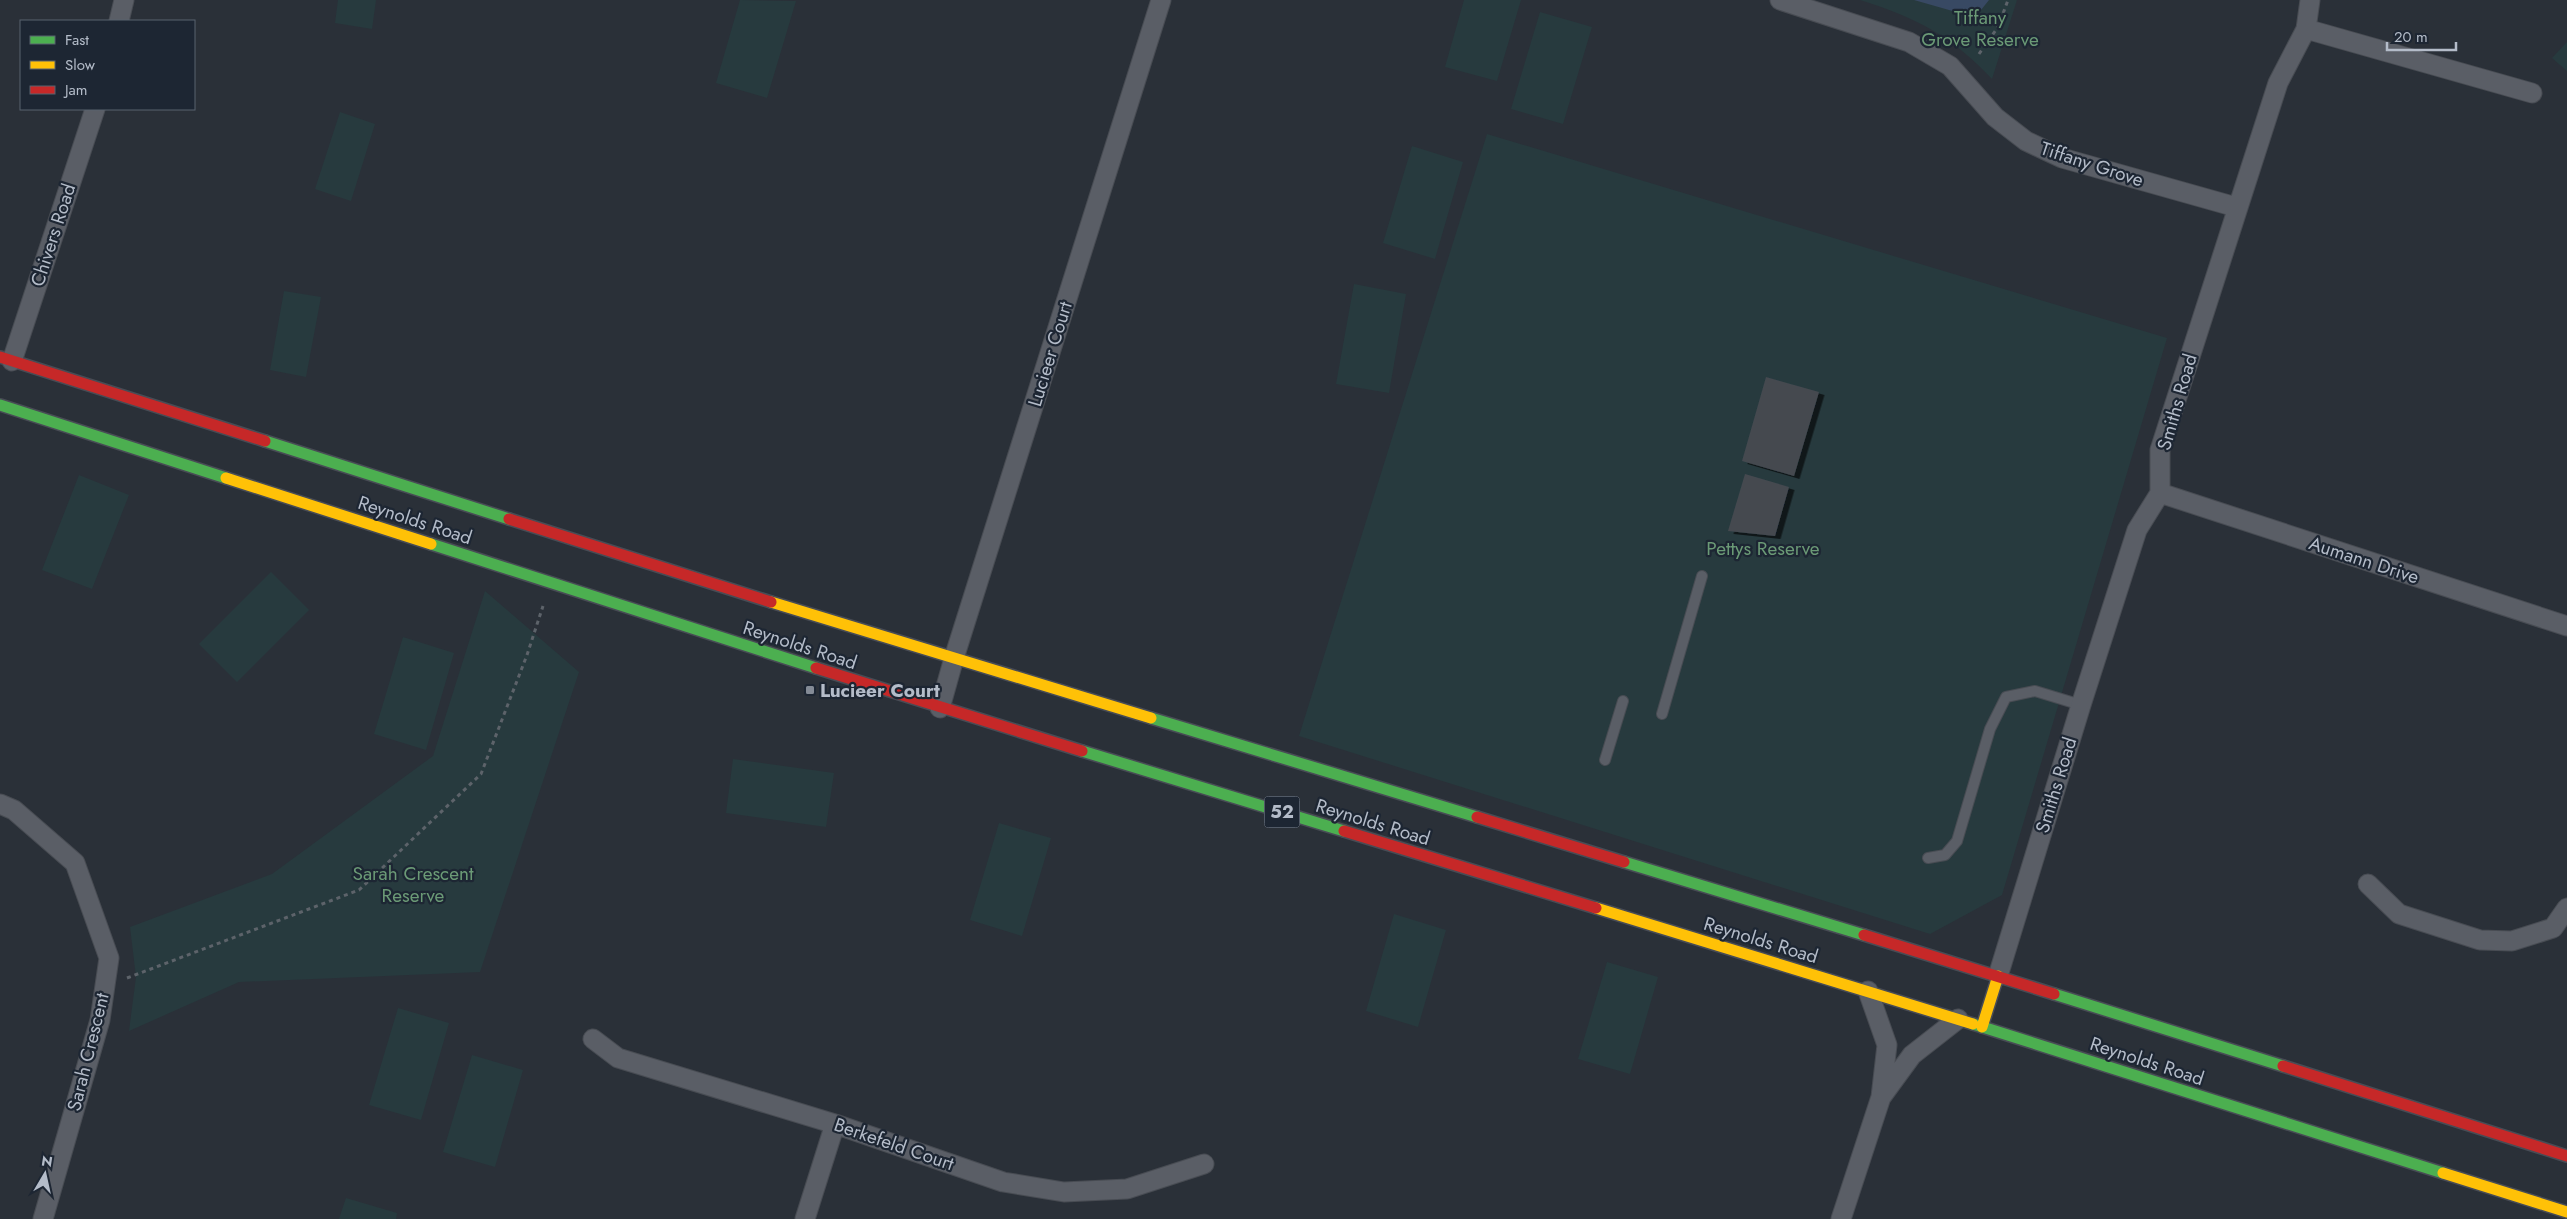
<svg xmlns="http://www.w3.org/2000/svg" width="2567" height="1219" font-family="Jost,sans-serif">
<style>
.green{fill:#273a3e}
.water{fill:#384963}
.building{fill:#444950;filter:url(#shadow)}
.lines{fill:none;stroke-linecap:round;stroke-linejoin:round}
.lane-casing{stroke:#484c53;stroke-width:12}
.street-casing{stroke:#484c53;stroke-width:21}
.fast-casing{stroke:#484c55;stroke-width:14}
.slow-casing{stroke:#484c55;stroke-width:14}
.jam-casing{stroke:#484c55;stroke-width:14}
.path{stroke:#5d636a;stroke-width:3;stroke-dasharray:4 4;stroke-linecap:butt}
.lane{stroke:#5a5e66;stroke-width:10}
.street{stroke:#5a5e66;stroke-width:19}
.fast{stroke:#4caf50;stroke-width:11}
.slow{stroke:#ffc107;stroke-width:11}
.jam{stroke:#c62828;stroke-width:11}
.poi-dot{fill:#848b96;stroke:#1d2633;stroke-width:2}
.labels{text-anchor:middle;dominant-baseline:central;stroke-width:4.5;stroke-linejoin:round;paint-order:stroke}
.shield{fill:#1d2633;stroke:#878f9c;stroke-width:1}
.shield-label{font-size:18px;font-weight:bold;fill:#b4bcc9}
.park-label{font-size:19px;fill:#6b9a76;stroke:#1d2633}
.street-label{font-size:19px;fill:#b4bcc9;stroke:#1d2633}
.poi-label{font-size:19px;font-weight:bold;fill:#b4bcc9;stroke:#1d2633;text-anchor:start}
</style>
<defs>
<filter id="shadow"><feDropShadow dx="5.5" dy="3" stdDeviation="0" flood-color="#0009"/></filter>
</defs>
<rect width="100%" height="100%" fill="#2a3038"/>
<path class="green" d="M 338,0 L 376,0 L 372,29 L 335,23 Z
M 740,0 L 796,1 L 767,98 L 716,83 Z
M 1464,0 L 1521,0 L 1497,81 L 1445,67 Z
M 1860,0 L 2017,0 L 1992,79 C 1952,36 1915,17 1860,0 Z
M 1540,12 L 1592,27 L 1563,124 L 1511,109 Z
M 2567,42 L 2567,71 L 2552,58 Z
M 340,112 L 375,124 L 351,201 L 315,189 Z
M 1487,134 L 2167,338 L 2002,895 L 1930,934 L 1299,736 Z
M 1412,146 L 1463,162 L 1435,259 L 1383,243 Z
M 1354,284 L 1406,294 L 1389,393 L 1336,384 Z
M 284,291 L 321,297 L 306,377 L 270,370 Z
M 79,475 L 129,495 L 92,589 L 42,570 Z
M 271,572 L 309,610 L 237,682 L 199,644 Z
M 485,591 L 579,672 L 480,972 L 239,982 L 129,1031 L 136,977 L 130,927 L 272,874 L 433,756 Z
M 403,637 L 454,653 L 426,750 L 374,734 Z
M 733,759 L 834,773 L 826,827 L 726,813 Z
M 999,823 L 1051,838 L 1022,936 L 970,920 Z
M 1394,914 L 1446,930 L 1418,1027 L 1366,1011 Z
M 1607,962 L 1658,977 L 1630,1074 L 1578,1059 Z
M 398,1008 L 449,1023 L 421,1120 L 369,1105 Z
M 472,1055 L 523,1070 L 495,1167 L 443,1152 Z
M 346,1198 L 397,1213 L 396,1219 L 339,1219 Z"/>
<path class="water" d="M 1914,0 L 1989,0 L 1977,15 L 1970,16 Z"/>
<path class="building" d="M 1766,377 L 1819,392 L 1794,476 L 1742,461 Z
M 1745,474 L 1789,487 L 1775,536 L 1728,531 Z"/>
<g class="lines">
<defs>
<path id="lane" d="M 1662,714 L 1702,576
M 1605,760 L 1623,701
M 1928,858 L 1945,855 L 1957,841 L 1990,729 L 2006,697 L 2035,691 L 2081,705"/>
<path id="street" d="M 1780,0 L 1909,42 L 1950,66 L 1995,117 L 2026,141 L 2062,158 L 2236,207
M 119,21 L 124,0
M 2306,29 L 2532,93
M 12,361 L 95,109
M 2160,493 L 2567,626
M 940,708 L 954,658 L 1161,0
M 0,804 L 14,810 L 75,863 L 109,958 L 100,1020 L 43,1219
M 2368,884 L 2399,914 L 2480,940 L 2512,941 L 2553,928 L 2567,908
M 1998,976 L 2081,705 L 2137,530 L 2160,493 L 2160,450 L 2278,83 L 2306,29 L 2310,0
M 593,1039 L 618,1058 L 835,1124 L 1003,1182 L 1064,1192 L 1127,1189 L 1204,1164
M 1882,1096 L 1912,1055 L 1958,1019
M 805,1219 L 835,1124
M 1841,1219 L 1881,1097 L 1887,1045 L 1868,991"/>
<path id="fast" d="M 0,405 L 226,478
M 265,441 L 509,519
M 431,544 L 816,668
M 1151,718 L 1477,817
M 1082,751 L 1344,831
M 1624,862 L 1864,935
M 2054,994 L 2283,1066
M 1973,1024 L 2443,1173"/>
<path id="slow" d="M 226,478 L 431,544
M 771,602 L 1151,718
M 1596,908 L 1973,1024
M 1982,1027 L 1998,976
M 2443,1173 L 2567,1212"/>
<path id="jam" d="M 0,357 L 265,441
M 509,519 L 771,602
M 816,668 L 1082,751
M 1477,817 L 1624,862
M 1344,831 L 1596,908
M 1864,935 L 2054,994
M 2283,1066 L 2567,1156"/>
</defs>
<use href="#lane" class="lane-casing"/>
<use href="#street" class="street-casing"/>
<use href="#fast" class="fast-casing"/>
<use href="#slow" class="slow-casing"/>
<use href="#jam" class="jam-casing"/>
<path class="path" d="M 1979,54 L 1998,27 L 2008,0
M 127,978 L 359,890 L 481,774 L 527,655 L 543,606"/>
<use href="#lane" class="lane"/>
<use href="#street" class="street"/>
<use href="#fast" class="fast"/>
<use href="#slow" class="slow"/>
<use href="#jam" class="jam"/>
</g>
<rect class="poi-dot" x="805" y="685" width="10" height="10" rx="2.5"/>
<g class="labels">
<rect class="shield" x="1264.5" y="796.5" width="35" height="31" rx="4"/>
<g class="shield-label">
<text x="1282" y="812">52</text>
</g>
<g class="park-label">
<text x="1980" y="17">Tiffany<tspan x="1980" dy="22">Grove Reserve</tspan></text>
<text x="1763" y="548">Pettys Reserve</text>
<text x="413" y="873">Sarah Crescent<tspan x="413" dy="22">Reserve</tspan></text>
</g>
<g class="street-label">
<text transform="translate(2092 164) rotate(18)">Tiffany Grove</text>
<text transform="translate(53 235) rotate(-72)">Chivers Road</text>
<text transform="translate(1050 354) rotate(-73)">Lucieer Court</text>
<text transform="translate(2177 402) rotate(-74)">Smiths Road</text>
<text transform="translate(415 520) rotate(18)">Reynolds Road</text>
<text transform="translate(2364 560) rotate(18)">Aumann Drive</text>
<text transform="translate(800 645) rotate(18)">Reynolds Road</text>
<text transform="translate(2056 785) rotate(-73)">Smiths Road</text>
<text transform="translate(1373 822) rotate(17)">Reynolds Road</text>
<text transform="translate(1761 940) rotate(17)">Reynolds Road</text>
<text transform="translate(88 1052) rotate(-76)">Sarah Crescent</text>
<text transform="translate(2147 1061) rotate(18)">Reynolds Road</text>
<text transform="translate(894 1144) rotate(19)">Berkefeld Court</text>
</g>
<g class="poi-label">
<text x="820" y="690">Lucieer Court</text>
</g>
</g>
<rect x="20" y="20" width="175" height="90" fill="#1d2633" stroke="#59626f"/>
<rect x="30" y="36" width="25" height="8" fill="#4caf50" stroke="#59626f"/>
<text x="65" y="45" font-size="15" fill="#b4bcc9">Fast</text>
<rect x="30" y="61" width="25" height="8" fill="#ffc107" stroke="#59626f"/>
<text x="65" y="70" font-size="15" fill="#b4bcc9">Slow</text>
<rect x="30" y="86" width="25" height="8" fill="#c62828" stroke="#59626f"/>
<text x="65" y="95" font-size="15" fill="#b4bcc9">Jam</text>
<g transform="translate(45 1174) rotate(9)" stroke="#1d2633" stroke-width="4" paint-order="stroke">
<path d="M0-4L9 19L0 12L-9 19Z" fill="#b4bcc9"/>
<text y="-8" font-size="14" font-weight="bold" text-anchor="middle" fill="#b4bcc9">N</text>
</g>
<path d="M2387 42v8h69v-8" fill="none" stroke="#b4bcc9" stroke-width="2.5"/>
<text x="2394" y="42" font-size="15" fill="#b4bcc9" stroke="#1d2633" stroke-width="4" paint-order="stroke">20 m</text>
</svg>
